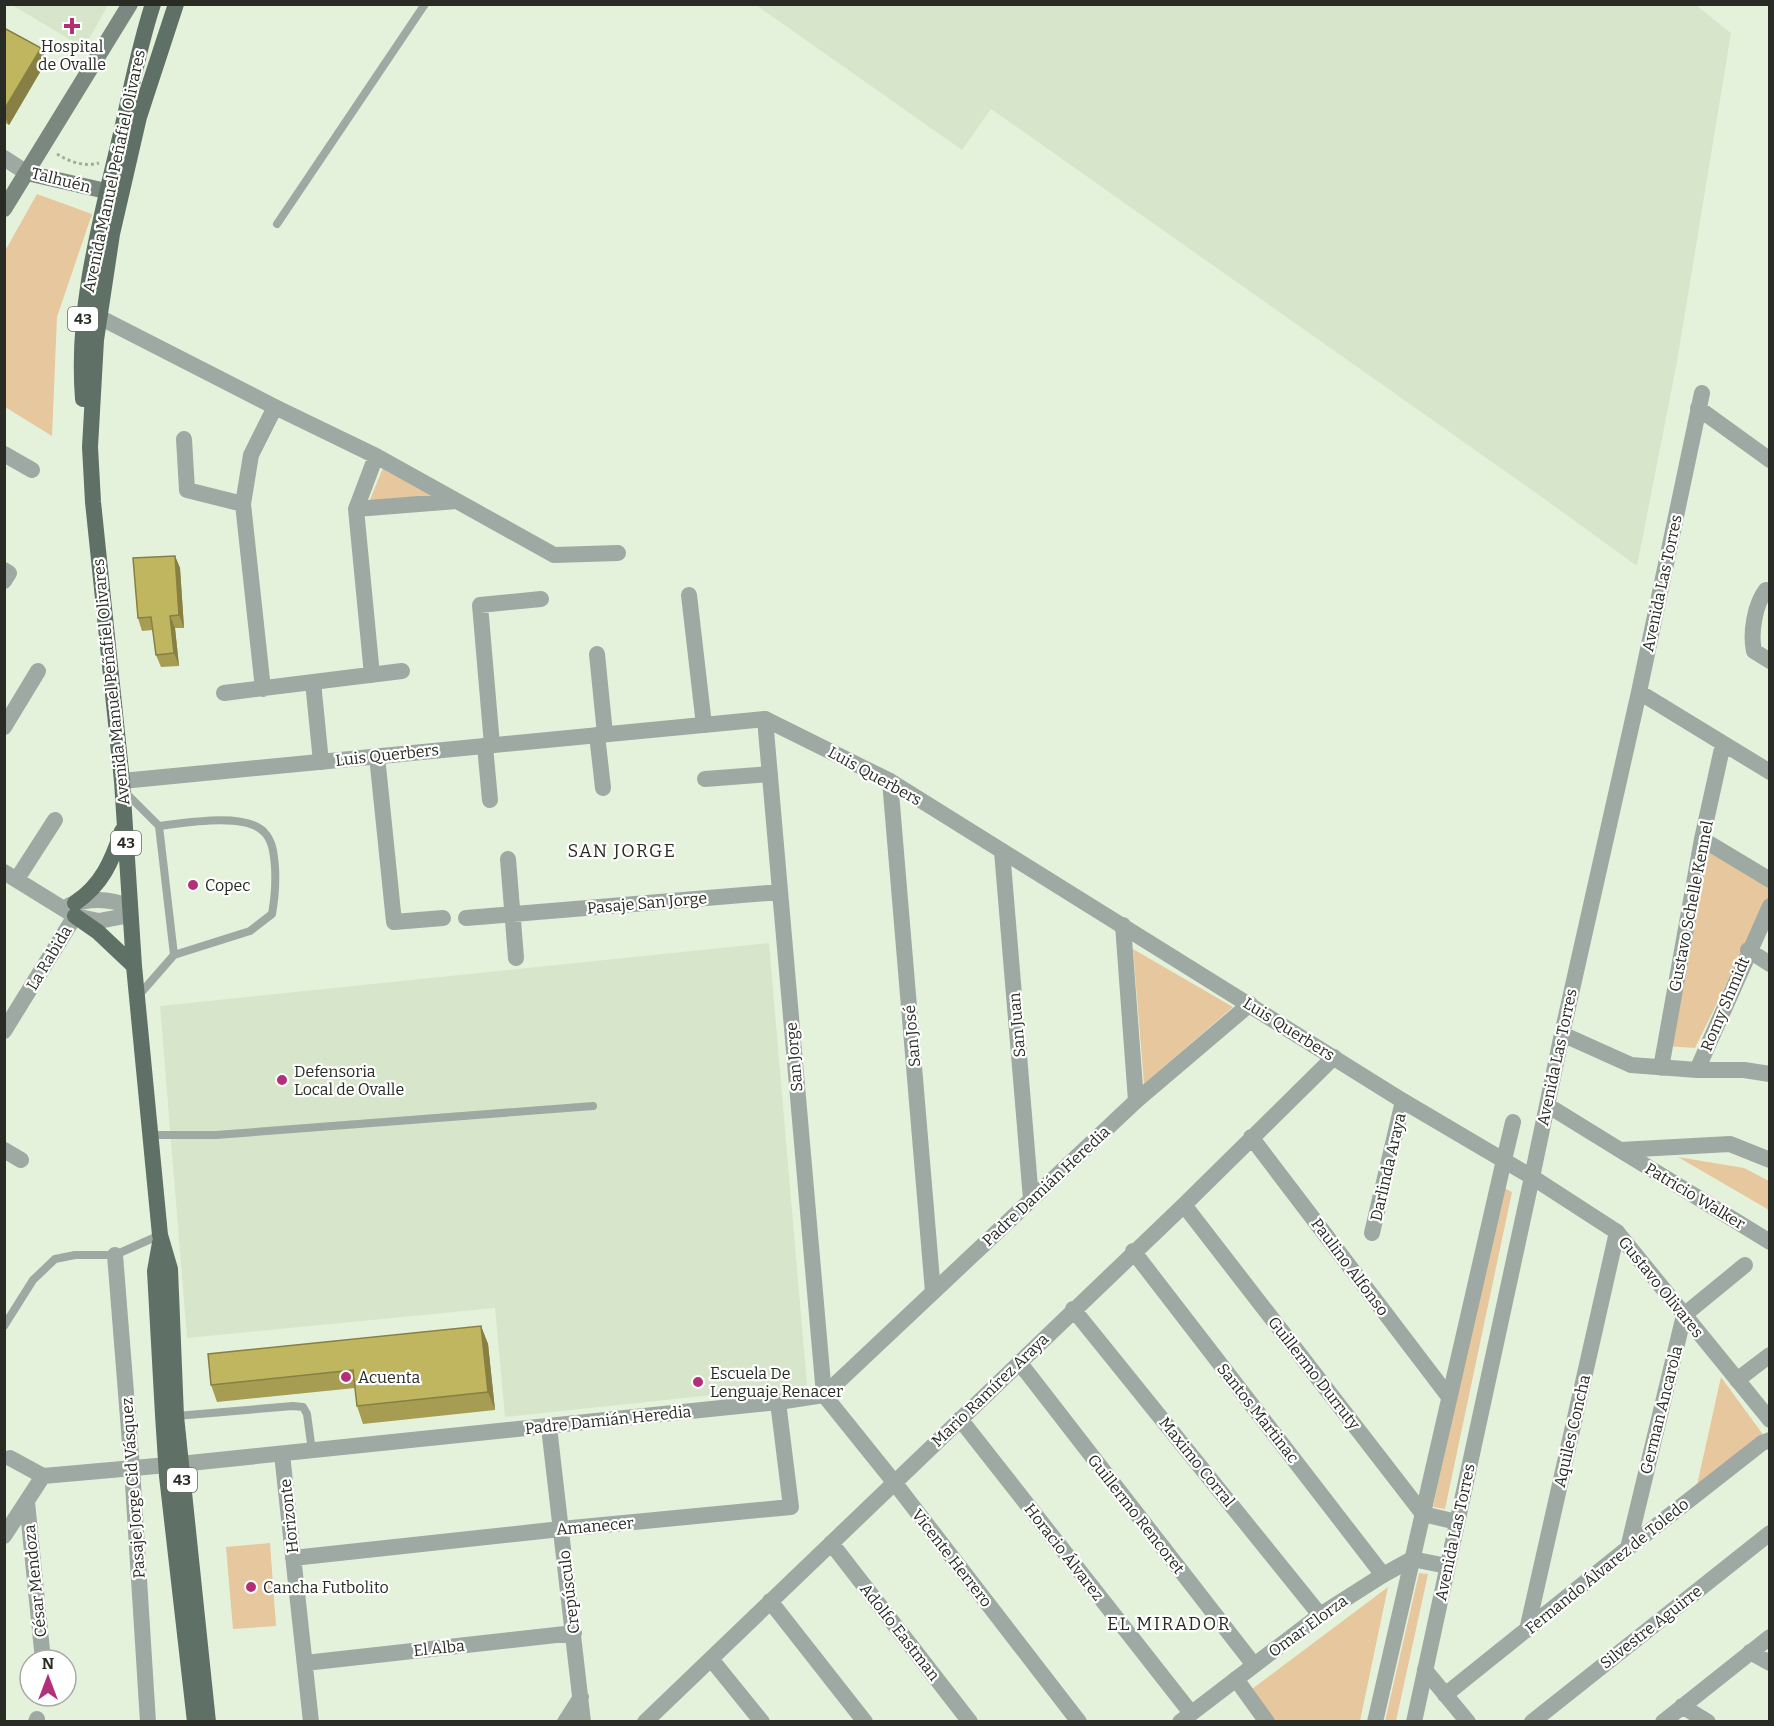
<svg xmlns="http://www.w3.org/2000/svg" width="1774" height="1726" font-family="Bitter,serif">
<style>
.built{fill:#d7e6ca}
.green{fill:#e7c79d}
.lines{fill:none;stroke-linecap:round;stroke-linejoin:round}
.path{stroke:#a3ac9b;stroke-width:3;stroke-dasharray:3 3;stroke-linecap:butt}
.service{stroke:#9fa9a3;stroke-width:8}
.minor{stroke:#9fa9a3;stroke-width:16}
.tertiary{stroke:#9fa9a3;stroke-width:16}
.secondary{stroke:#7a887f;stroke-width:16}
.primary{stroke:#5f7166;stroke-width:16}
.wall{fill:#a69d53}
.shaded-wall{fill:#877f43}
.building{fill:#c1b660;stroke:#877f43;stroke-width:1.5}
.poi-dot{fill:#b33079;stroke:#fff;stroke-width:2}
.labels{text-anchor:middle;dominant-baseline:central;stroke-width:4.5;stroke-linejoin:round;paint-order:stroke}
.shield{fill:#fff;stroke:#686b66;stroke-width:1.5}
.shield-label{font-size:15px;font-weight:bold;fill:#282c24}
.poi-label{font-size:16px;fill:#282c24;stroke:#fff;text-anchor:start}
.street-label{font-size:16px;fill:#282c24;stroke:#fff}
.neighbourhood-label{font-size:18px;letter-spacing:1.5px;fill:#282c24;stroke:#fff}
</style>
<rect width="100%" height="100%" fill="#e5f2db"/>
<path class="built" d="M 12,5 L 108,5 L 84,48 Z
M 756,5 L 1696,5 L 1731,33 L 1677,362 L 1637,566 L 1543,498 L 991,109 L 962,150 Z
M 769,943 L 807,1385 L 505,1417 L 495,1308 L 187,1338 L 160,1006 Z"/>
<path class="green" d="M 37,194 L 92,214 L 57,317 L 52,436 L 5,407 L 5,251 Z
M 383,468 L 437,497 L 369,502 Z
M 1707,835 L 1769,873 L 1769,897 L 1695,1048 L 1665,1046 Z
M 1133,949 L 1233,1007 L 1144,1084 Z
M 1678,1157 L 1744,1168 L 1769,1181 L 1769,1210 Z
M 1502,1187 L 1512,1192 L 1445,1509 L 1433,1507 Z
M 1721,1377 L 1764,1436 L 1697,1485 Z
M 270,1543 L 276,1626 L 233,1629 L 226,1547 Z
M 1419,1573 L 1428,1574 L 1396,1721 L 1385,1721 Z
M 1388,1587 L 1360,1721 L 1275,1721 L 1252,1689 Z"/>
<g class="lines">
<path class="path" d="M 57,154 C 70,162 84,167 99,163"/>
<path class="service" d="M 277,224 L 425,4
M 124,791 L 159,826 L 174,955 L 139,995
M 159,826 C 184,823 246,812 264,832 C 273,841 274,855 275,867 C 276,884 275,897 272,914 L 250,931 L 174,955
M 151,1135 L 216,1135 L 593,1106
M 4,1326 L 33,1280 L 55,1259 L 75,1255 L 115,1255 L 160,1235
M 176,1416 L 293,1406 L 303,1407 L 307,1414 L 312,1451"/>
<path class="minor" d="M 99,317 L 275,407 L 376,456 L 554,555 L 618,553
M 1698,408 L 1770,460
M 184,439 L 187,490 L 243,504
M 4,454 L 32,470
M 356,509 L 457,501
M 4,570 L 9,573 L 4,581
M 1770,592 L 1766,590 C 1755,604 1750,633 1754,651 L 1770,661
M 689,595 L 704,725
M 597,654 L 605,734
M 372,675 L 356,509 L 376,456
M 313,682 L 321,762
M 263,689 L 243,504 L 251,455 L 275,407
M 1639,692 L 1770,772
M 224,693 L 402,671
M 765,719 L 824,1395 L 894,1482 L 1079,1722
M 4,727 L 38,671
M 597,735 L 603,788
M 492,745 L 480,605 L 541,599
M 485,746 L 490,800
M 377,756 L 394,922 L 443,918
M 705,779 L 770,774
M 890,781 L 933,1292
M 1702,839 L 1770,880
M 1002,851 L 1031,1199
M 508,859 L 516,958
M 4,872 L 75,916 L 99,921 L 130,915
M 17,879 L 55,820
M 70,905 C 90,898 110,898 130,907
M 466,918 L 780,892
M 1123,925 L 1136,1101
M 1748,950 L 1770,964
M 4,1031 L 75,916
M 1562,1034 L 1631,1065 L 1697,1070 L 1744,1070 L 1770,1074
M 1661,1068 L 1702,839 L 1723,744
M 1697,1070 L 1770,906
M 1136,1101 L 1250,1004
M 1547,1105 L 1620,1150 L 1730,1144 L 1770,1160
M 1251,1137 L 1449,1397
M 4,1150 L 21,1160
M 1620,1150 L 1770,1242
M 1504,1160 L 1513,1122
M 1532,1177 L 1562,1034 L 1639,692 L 1702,393
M 1184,1205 L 1423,1514 L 1457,1522
M 1372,1233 L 1403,1101
M 1133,1251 L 1383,1575
M 115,1255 L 132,1468 L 148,1722
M 1073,1309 L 1320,1615
M 1019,1362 L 1254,1665
M 1737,1380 L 1770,1355
M 960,1419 L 1191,1713
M 549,1427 L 583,1722
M 282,1454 L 311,1722
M 10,1458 L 43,1476 L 179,1464
M 27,1502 L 43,1660
M 4,1536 L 43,1476
M 831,1543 L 970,1722
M 1628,1548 L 1684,1315 L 1745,1265
M 293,1558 L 561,1529 L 791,1507 L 778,1402
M 770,1601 L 865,1722
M 1527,1630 L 1617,1232
M 1750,1652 L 1770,1663
M 711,1659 L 762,1722
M 305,1663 L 574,1633
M 1425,1670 L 1468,1722
M 1236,1679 L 1267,1722
M 1445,1695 L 1628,1548 L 1762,1443 L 1770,1440
M 1682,1706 L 1708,1722
M 36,1722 L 37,1719
M 565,1722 L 581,1697
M 645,1722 L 1184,1205 L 1334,1057
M 1532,1722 L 1770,1533
M 1663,1722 L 1770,1637"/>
<path class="tertiary" d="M 4,158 L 27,173
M 122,781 L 765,719 L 890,781 L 1403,1101 L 1532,1177 L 1617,1232 L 1770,1420
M 180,1464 L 778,1402 L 824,1395 L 1136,1101
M 1180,1722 L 1320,1615 L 1383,1575 L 1412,1559 L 1447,1566
M 1375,1722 L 1504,1160
M 1414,1722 L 1532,1177"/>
<path class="secondary" d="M 27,173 L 119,194
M 4,209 L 130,4"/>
<path class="primary" d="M 176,4 L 139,117 L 112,234 L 96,340 L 90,447 L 93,502 L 122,781 L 134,966 L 160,1235 L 170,1269 L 176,1416 L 208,1722
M 83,399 C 76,311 99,227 119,142 C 130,96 138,49 153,4
M 75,903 C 102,885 112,861 122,831
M 75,916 L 98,932 L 134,966
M 160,1243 L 155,1271 L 163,1415 L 167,1476 L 195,1722"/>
</g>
<path class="wall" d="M 4,28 L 41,48 L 46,62 L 9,125 L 4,122 Z
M 175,556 L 180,568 L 184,628 L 175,628 L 179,666 L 161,667 L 156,655 L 153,630 L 142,631 L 138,618 Z
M 481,1326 L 488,1344 L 495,1410 L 363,1424 L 357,1406 L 355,1388 L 217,1402 L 211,1385 Z"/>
<path class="shaded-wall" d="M 41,48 L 46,62 L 9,125 L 4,114 L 4,110 Z
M 175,556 L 180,568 L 184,628 L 179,615 Z
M 170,616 L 175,628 L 179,666 L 174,653 Z
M 481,1326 L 488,1344 L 495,1410 L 488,1392 Z"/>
<path class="building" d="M 4,28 L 41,48 L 4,110 Z
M 175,556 L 179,615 L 170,616 L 174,653 L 156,655 L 151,617 L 138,618 L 133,558 Z
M 481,1326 L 488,1392 L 357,1406 L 353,1370 L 211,1385 L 208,1354 Z"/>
<g class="poi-dot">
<path d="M69 17h6v6h6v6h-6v6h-6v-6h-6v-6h6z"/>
<circle cx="193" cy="885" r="6"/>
<circle cx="282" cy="1080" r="6"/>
<circle cx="346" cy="1377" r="6"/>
<circle cx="698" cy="1382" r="6"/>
<circle cx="251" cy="1587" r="6"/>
</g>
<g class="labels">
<g class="shield">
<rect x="68" y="307" width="30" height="24" rx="4.5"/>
<rect x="111" y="831" width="30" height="24" rx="4.5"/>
<rect x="167" y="1468" width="30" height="24" rx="4.5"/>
</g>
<g class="shield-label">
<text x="83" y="319">43</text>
<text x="126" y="843">43</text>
<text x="182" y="1480">43</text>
</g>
<g class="poi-label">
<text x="72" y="46" text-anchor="middle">Hospital<tspan x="72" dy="18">de Ovalle</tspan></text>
<text x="205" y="885">Copec</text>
<text x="294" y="1071">Defensoria<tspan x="294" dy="18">Local de Ovalle</tspan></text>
<text x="710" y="1373">Escuela De<tspan x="710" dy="18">Lenguaje Renacer</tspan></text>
<text x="358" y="1377">Acuenta</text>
<text x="263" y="1587">Cancha Futbolito</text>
</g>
<g class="street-label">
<text transform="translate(114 171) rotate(-78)">Avenida Manuel Peñafiel Olivares</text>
<text transform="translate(61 180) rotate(14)">Talhuén</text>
<text transform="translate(1662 583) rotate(-78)">Avenida Las Torres</text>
<text transform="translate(111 682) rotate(-96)">Avenida Manuel Peñafiel Olivares</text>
<text transform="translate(387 755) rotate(-6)">Luis Querbers</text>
<text transform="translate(875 776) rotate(29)">Luis Querbers</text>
<text transform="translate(647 903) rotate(-5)">Pasaje San Jorge</text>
<text transform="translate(1691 906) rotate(-79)">Gustavo Schelle Kennel</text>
<text transform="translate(49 958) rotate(-59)">La Rabida</text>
<text transform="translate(1725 1004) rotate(-67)">Romy Shmidt</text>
<text transform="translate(1017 1025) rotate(-95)">San Juan</text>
<text transform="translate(1289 1029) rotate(32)">Luis Querbers</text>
<text transform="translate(912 1036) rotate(-95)">San José</text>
<text transform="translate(794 1057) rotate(-95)">San Jorge</text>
<text transform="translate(1557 1057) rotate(-78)">Avenida Las Torres</text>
<text transform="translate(1388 1167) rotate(-77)">Darlinda Araya</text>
<text transform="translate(1046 1186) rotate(-43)">Padre Damián Heredia</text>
<text transform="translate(1695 1196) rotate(31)">Patricio Walker</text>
<text transform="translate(1350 1267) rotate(53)">Paulino Alfonso</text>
<text transform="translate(1661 1287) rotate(51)">Gustavo Olivares</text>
<text transform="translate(1314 1373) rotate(52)">Guillermo Durruty</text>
<text transform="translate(990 1390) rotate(-44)">Mario Ramírez Araya</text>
<text transform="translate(1661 1410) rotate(-76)">German Ancarola</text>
<text transform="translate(1258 1413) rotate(52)">Santos Martinac</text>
<text transform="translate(608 1420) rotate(-6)">Padre Damián Heredia</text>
<text transform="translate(1572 1431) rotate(-77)">Aquiles Concha</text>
<text transform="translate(1197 1462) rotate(51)">Maximo Corral</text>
<text transform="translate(133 1488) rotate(-94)">Pasaje Jorge Cid Vásquez</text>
<text transform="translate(1136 1514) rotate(52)">Guillermo Rencoret</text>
<text transform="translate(289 1516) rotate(-96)">Horizonte</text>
<text transform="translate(595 1526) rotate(-5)">Amanecer</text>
<text transform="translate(1455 1532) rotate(-78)">Avenida Las Torres</text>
<text transform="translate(1064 1552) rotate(52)">Horacio Álvarez</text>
<text transform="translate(952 1558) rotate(52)">Vicente Herrero</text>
<text transform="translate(1607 1566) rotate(-39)">Fernando Álvarez de Toledo</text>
<text transform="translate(35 1581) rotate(-96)">César Mendoza</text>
<text transform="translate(569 1592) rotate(-97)">Crepúsculo</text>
<text transform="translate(1308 1626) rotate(-36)">Omar Elorza</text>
<text transform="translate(1651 1627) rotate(-38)">Silvestre Aguirre</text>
<text transform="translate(900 1632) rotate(52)">Adolfo Eastman</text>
<text transform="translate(439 1648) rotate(-6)">El Alba</text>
</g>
<g class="neighbourhood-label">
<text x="622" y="851">SAN JORGE</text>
<text x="1169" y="1624">EL MIRADOR</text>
</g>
</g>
<rect width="1774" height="1726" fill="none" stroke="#282c24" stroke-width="12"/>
<g transform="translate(48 1678)"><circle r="28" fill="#ffffff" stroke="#a9aba7" stroke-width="1.5"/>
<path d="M0-4.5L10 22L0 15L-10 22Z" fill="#b33079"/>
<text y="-9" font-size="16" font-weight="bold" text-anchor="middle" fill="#282c24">N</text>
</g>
</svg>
